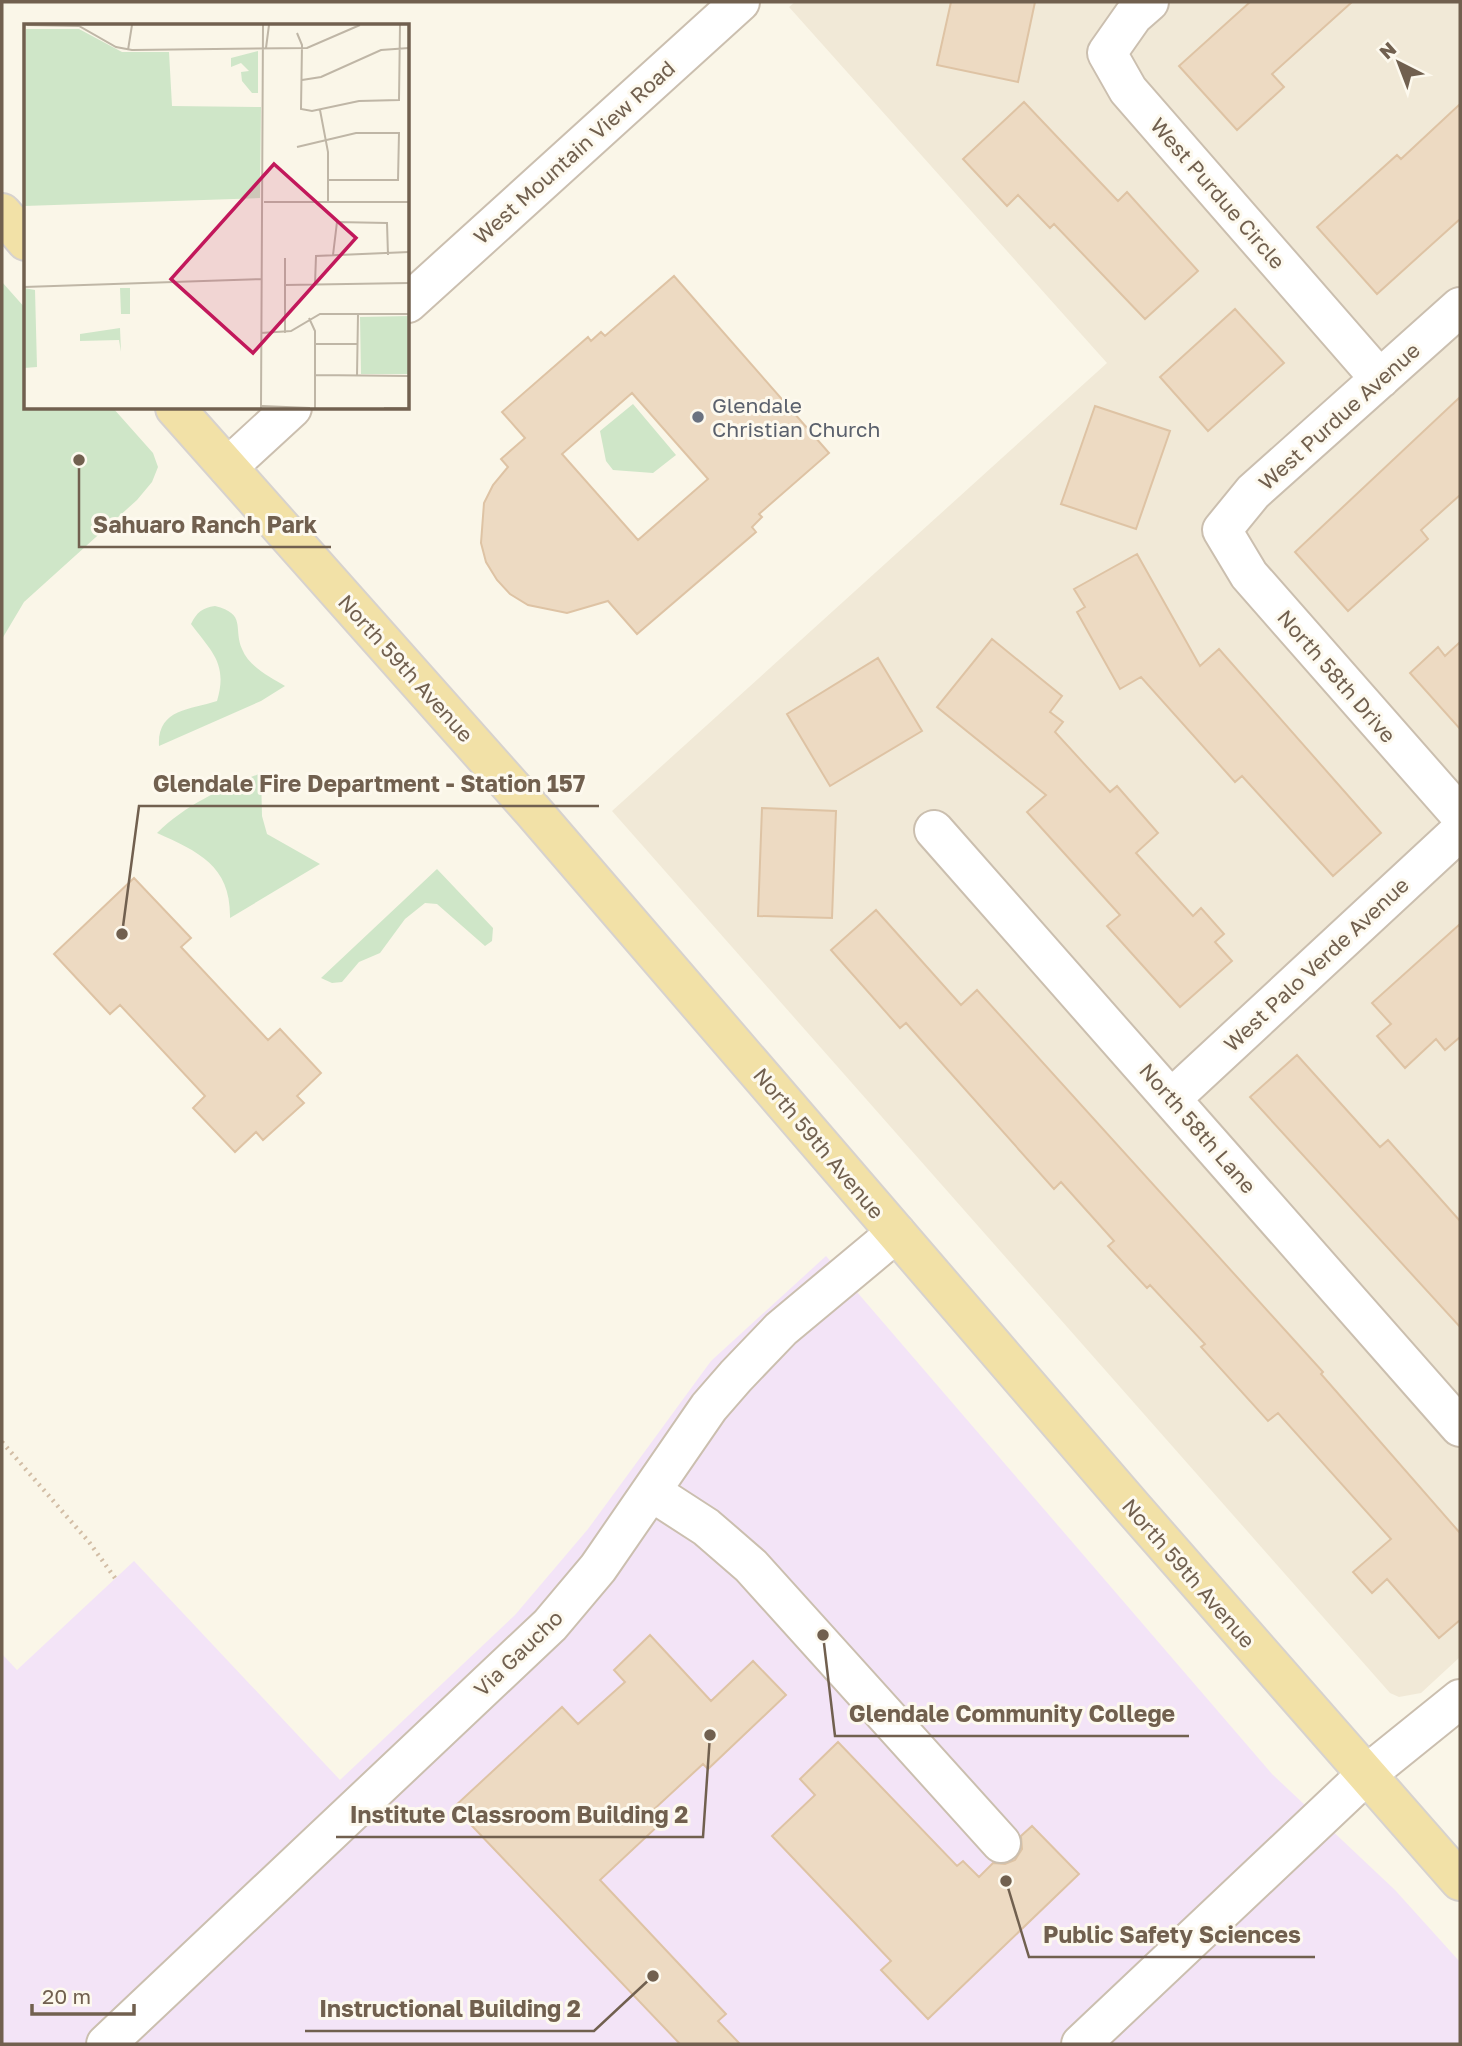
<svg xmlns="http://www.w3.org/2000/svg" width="1462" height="2046" font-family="'Golos Text',sans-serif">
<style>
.residential{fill:#f1e9d7}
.education{fill:#f3e4f7}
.green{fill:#cfe6c8}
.building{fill:#eddac2;stroke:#dec3a4;stroke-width:2;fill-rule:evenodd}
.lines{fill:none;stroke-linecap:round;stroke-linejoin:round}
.minor-casing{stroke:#cbbfaf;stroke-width:42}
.major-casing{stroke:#d7d2ce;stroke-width:42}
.path{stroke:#d2bda5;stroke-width:4.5;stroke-dasharray:2 5;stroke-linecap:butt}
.minor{stroke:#fff;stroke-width:38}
.major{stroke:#f2e1a7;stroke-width:38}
.worship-dot{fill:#6b7280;stroke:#fdf9ee;stroke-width:2.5}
.labels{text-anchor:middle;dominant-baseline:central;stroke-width:6;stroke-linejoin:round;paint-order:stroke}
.street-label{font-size:21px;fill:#71604f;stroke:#fdf9ee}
.worship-label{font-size:21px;fill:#5b616d;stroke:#fdf9ee;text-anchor:start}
.inset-road{fill:none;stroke:#bfb6a6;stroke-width:2}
.view{fill:#c2185b;fill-opacity:0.15;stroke:#c2185b;stroke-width:3.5}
.inset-edge{fill:none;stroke:#71604f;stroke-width:3.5}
.leader{fill:none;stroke:#71604f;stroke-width:2.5}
.callout-dot{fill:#71604f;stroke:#fdf9ee;stroke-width:2.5}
.callout-label{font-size:23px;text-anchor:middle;font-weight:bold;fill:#71604f;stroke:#fdf9ee;stroke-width:6;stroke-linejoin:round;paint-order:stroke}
</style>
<rect width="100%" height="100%" fill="#faf6e8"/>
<path class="residential" d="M 795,2 L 1460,2 L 1460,1657 L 1421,1693 L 1399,1697 L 1390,1693 L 612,811 L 1107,363 L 789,7 Z"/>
<path class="education" d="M 826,1256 L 1272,1774 L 1395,1890 L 1460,1962 L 1460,2044 L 2,2044 L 2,1654 L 17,1670 L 134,1561 L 340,1780 L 515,1615 L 588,1529 L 711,1361 Z"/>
<path class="green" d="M 2,282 L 26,309 L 26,408 L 113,408 L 153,453 L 158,467 L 152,482 L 137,500 L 24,602 L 2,639 Z
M 633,404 L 676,455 L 653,473 L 613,470 L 606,461 L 600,431 Z
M 215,606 C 247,614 233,628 242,649 C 249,667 270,677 285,686 L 261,701 L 159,746 C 157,709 189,710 217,701 C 228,664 212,652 191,624 C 197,612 202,608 215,606 Z
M 261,773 L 262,816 L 267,834 L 320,864 L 230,918 C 231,866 199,852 157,833 C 188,803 222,789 261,773 Z
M 437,869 L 493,928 L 492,941 L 485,946 L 437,904 L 425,903 L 405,919 L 380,953 L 359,962 L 342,982 L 332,983 L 321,978 Z"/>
<path class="building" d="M 951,2 L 1035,2 L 1018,82 L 937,65 Z
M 1250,2 L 1352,2 L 1272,74 L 1284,87 L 1237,130 L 1179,66 Z
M 1024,102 L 1118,201 L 1127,192 L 1198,271 L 1145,319 L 1054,224 L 1050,228 L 1018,195 L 1007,206 L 963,159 Z
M 1460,104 L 1460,219 L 1377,294 L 1317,227 L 1397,155 L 1401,159 Z
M 674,276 L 829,453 L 759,514 L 762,517 L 752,527 L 756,532 L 637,634 L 608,601 L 567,613 L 528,605 L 510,594 L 497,580 L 486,562 L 481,543 L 484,503 L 493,485 L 508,467 L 501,459 L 525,438 L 502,412 L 588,337 L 591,341 L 601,332 L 605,336 ZM 632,393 L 708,479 L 638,540 L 562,454 Z
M 1235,309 L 1284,363 L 1208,431 L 1160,377 Z
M 1460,397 L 1460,495 L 1421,530 L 1428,539 L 1348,611 L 1295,552 Z
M 1095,406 L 1170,431 L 1136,529 L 1061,504 Z
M 1137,554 L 1200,666 L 1219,649 L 1381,833 L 1333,876 L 1242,776 L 1235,782 L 1141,677 L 1120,689 L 1077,612 L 1085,607 L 1074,589 Z
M 992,639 L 1062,696 L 1050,712 L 1063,722 L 1055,732 L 1110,792 L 1117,786 L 1158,833 L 1136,853 L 1193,916 L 1201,908 L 1224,934 L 1215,942 L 1232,961 L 1180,1007 L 1107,926 L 1120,915 L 1027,812 L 1046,795 L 937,707 Z
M 1460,642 L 1460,729 L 1410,673 L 1438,647 L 1445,656 Z
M 878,658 L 922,731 L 830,786 L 787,714 Z
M 762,808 L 836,811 L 832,918 L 758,916 Z
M 134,878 L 191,938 L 181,947 L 268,1040 L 280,1029 L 321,1073 L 297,1096 L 304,1103 L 263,1140 L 256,1132 L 235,1152 L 193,1108 L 205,1096 L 120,1005 L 110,1014 L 54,954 Z
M 876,910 L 961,1005 L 977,990 L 1323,1372 L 1321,1374 L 1460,1533 L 1460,1620 L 1439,1638 L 1387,1579 L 1372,1593 L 1353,1572 L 1391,1539 L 1278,1413 L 1268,1421 L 1201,1347 L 1205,1344 L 1150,1285 L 1147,1288 L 1108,1246 L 1114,1241 L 1061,1182 L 1054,1189 L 906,1023 L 900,1028 L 831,950 Z
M 1460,924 L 1460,1037 L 1445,1050 L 1436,1039 L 1405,1068 L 1377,1036 L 1391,1024 L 1372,1003 Z
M 1297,1055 L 1380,1147 L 1388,1140 L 1460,1221 L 1460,1327 L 1250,1097 Z
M 650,1635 L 711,1701 L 753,1661 L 786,1695 L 708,1769 L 703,1764 L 651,1812 L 661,1823 L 600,1880 L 726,2014 L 718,2021 L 740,2044 L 680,2044 L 454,1807 L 562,1707 L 578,1724 L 625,1682 L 614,1670 Z
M 838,1742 L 957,1866 L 963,1861 L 979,1877 L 993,1863 L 1005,1864 L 1015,1860 L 1022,1849 L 1021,1836 L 1032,1826 L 1079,1874 L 928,2019 L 881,1970 L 891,1961 L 772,1836 L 815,1795 L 800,1779 Z"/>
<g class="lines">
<defs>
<path id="minor" d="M 1149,2 L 1133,16 L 1107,53 L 1128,90 L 1380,379
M 408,303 L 740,2
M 1460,307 L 1253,492 L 1222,530 L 1249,575 L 1460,815
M 228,467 L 292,408
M 934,830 L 1460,1427
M 1172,1098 L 1460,831
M 652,1492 L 706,1527 L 751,1566 L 1001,1843
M 106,2044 L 550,1625 L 598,1568 L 709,1407 L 736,1376 L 781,1329 L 896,1233
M 1081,2044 L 1367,1774 L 1460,1699"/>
<path id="major" d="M 2,213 L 26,241
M 175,408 L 533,811 L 1133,1508 L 1460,1881"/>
</defs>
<use href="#minor" class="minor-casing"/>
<use href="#major" class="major-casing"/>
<path class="path" d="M 2,1442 L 89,1542 L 115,1578"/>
<use href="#minor" class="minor"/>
<use href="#major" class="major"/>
</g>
<circle class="worship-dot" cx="698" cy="417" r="7"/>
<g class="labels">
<g class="street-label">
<text transform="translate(574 152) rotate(-42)">West Mountain View Road</text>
<text transform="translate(1218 193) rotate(49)">West Purdue Circle</text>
<text transform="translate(1339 416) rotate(-42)">West Purdue Avenue</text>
<text transform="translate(406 668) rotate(48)">North 59th Avenue</text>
<text transform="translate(1337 676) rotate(49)">North 58th Drive</text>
<text transform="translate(1316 964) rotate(-43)">West Palo Verde Avenue</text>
<text transform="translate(1198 1128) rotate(49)">North 58th Lane</text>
<text transform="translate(819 1143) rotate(50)">North 59th Avenue</text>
<text transform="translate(1189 1573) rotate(49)">North 59th Avenue</text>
<text transform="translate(518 1653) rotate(-44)">Via Gaucho</text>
</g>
<g class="worship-label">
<text x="712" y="405">Glendale<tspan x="712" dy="24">Christian Church</tspan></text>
</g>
</g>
<g transform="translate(24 24)">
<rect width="385" height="385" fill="#faf6e8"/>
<path d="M 2,5 L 55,5 L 98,28 L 145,28 L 148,82 L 237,83 L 236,174 L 0,182 ZM 234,27 L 234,69 L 228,69 L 218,57 L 217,48 L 225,47 L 217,39 L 207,43 L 207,34 ZM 0,264 L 11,266 L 13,343 L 0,344 ZM 96,264 L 106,264 L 106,290 L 97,290 ZM 385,292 L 385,350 L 337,350 L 336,293 ZM 96,304 L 97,328 L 95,316 L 56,317 L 56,310 Z" fill="#cfe6c8"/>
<path class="inset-road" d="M 3,1 L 55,2 L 92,23 L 108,26 L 283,24 L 336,1M 273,9 L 278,21 L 277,85 L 288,87 L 335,77 L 375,76 L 376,1M 242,24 L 245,1M 104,26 L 108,1M 278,56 L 297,53 L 357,26 L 385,24M 296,86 L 304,128 L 304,178M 273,123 L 332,109 L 375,109 L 374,156 L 304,156M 240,178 L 385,178M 309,231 L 313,198 L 363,199 L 364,231M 261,234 L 261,309M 291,260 L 292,232 L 385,228M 261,261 L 385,259M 0,263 L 238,255M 285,294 L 291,307 L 291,384M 237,309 L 267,307 L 296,290 L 385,290M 291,320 L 334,320M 291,351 L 385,352M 333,352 L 334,290M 238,382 L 286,384M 237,384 L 239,1M 360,384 L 385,384"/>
<path class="view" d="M 250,140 L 332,214 L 229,329 L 147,255 Z"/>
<rect width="385" height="385" class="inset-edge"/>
</g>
<path class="leader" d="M79 460L79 547H331M122 934L139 806H599M823 1635L835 1736H1189M710 1735L703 1837H336M1006 1881L1029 1957H1315M653 1976L594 2031H305"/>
<g class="callout-dot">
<circle cx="79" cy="460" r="7"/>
<circle cx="122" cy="934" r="7"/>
<circle cx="823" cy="1635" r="7"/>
<circle cx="710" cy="1735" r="7"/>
<circle cx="1006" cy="1881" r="7"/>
<circle cx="653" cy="1976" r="7"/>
</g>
<g class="callout-label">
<text x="205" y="533">Sahuaro Ranch Park</text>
<text x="369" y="792">Glendale Fire Department - Station 157</text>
<text x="1012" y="1722">Glendale Community College</text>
<text x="519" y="1823">Institute Classroom Building 2</text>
<text x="1172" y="1943">Public Safety Sciences</text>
<text x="450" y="2017">Instructional Building 2</text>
</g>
<rect width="1462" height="2046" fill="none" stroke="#71604f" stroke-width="7"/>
<g transform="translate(1399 63) rotate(318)" stroke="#fdf9ee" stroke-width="5" paint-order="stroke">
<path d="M0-5L12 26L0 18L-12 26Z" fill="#71604f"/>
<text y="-10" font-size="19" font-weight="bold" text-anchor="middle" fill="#71604f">N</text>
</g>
<path d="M32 2004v10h102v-10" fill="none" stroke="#71604f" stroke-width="3.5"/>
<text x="42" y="2004" font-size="21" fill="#71604f" stroke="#fdf9ee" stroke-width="5" paint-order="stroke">20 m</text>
</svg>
